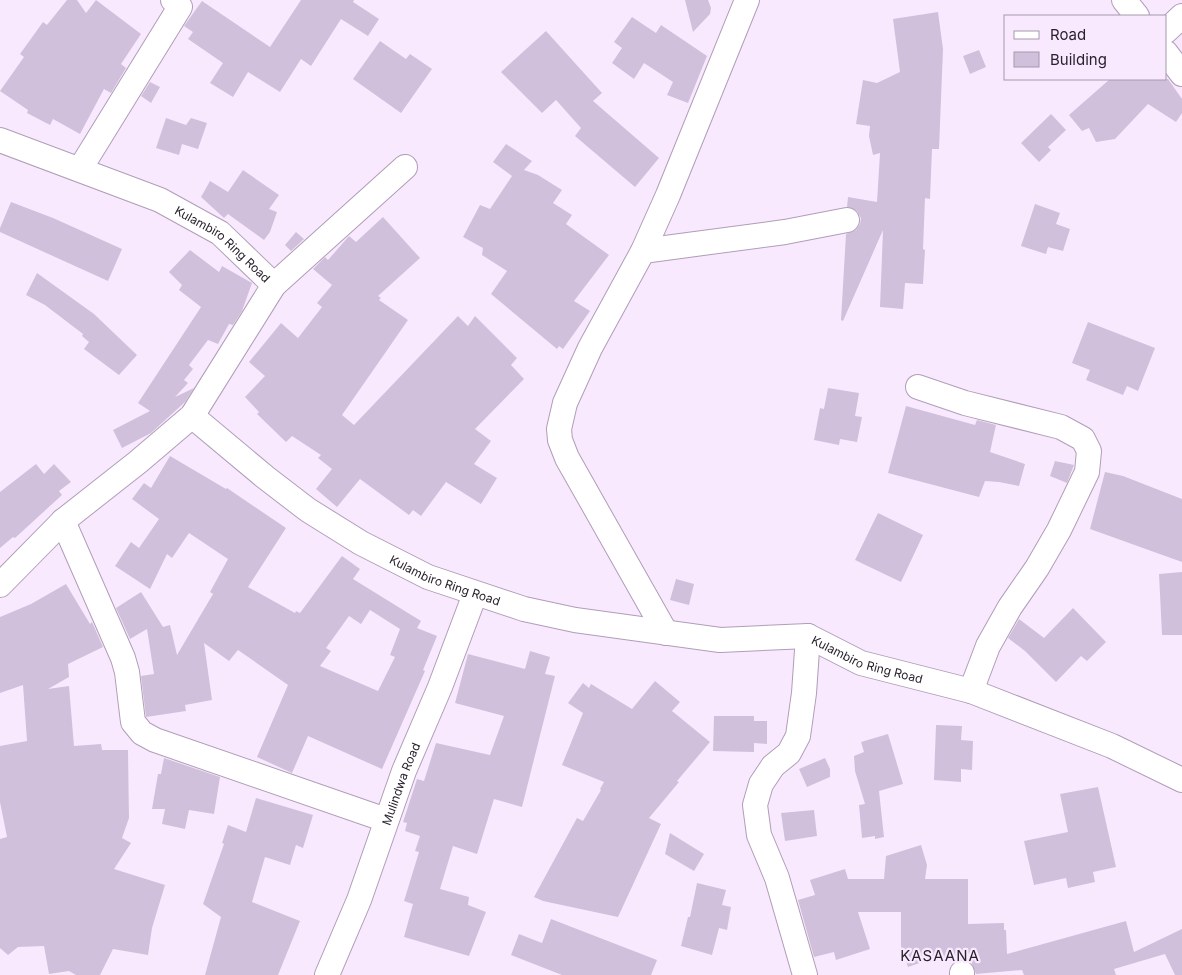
<svg xmlns="http://www.w3.org/2000/svg" width="1182" height="975" font-family="Inter,sans-serif">
<style>
.building{fill:#d0c0db;fill-rule:evenodd}
.lines{fill:none;stroke-linecap:round;stroke-linejoin:round}
.minor-casing{stroke:#b09eb7;stroke-width:26}
.minor{stroke:#fff;stroke-width:24}
.labels{text-anchor:middle;dominant-baseline:central;stroke-width:4.5;stroke-linejoin:round;paint-order:stroke}
.street-label{font-size:12px;fill:#29222c;stroke:#f9e9ff}
.quarter-label{font-size:15px;letter-spacing:1px;fill:#29222c;stroke:#f9e9ff}
</style>
<rect width="100%" height="100%" fill="#f9e9ff"/>
<path class="building" d="M 67,0 L 77,0 L 86,13 L 96,0 L 141,34 L 121,64 L 126,68 L 111,93 L 104,89 L 80,134 L 53,119 L 50,125 L 27,113 L 28,110 L 0,91 L 24,57 L 20,54 L 43,22 L 47,25 Z
M 301,0 L 354,0 L 353,2 L 379,19 L 368,36 L 341,19 L 311,66 L 301,59 L 280,92 L 248,72 L 233,97 L 210,83 L 223,63 L 188,39 L 193,32 L 184,26 L 202,1 L 270,47 Z
M 685,0 L 708,0 L 711,8 L 710,14 L 693,32 Z
M 938,12 L 943,49 L 939,149 L 932,149 L 930,199 L 925,198 L 923,249 L 925,250 L 923,284 L 905,283 L 903,309 L 880,307 L 883,230 L 843,321 L 841,320 L 846,234 L 856,230 L 860,224 L 861,218 L 857,211 L 847,207 L 848,197 L 877,202 L 880,153 L 873,155 L 869,136 L 870,126 L 856,124 L 863,80 L 877,83 L 900,72 L 893,19 Z
M 632,17 L 656,33 L 661,25 L 707,56 L 688,103 L 667,95 L 673,82 L 644,63 L 634,79 L 612,63 L 622,48 L 614,42 Z
M 546,31 L 602,93 L 593,101 L 659,158 L 635,187 L 575,136 L 581,128 L 556,100 L 542,113 L 501,72 Z
M 380,41 L 406,59 L 410,54 L 432,69 L 401,113 L 353,79 Z
M 979,50 L 986,67 L 970,74 L 963,56 Z
M 1110,79 L 1168,79 L 1182,99 L 1182,113 L 1176,122 L 1148,104 L 1115,139 L 1096,142 L 1089,128 L 1082,131 L 1069,115 Z
M 150,82 L 160,87 L 151,103 L 141,96 Z
M 1051,114 L 1066,130 L 1048,147 L 1051,150 L 1039,162 L 1021,143 Z
M 166,118 L 186,125 L 191,118 L 207,123 L 198,149 L 182,144 L 179,155 L 156,148 Z
M 506,144 L 532,161 L 524,170 L 538,175 L 562,190 L 553,203 L 572,215 L 566,224 L 609,255 L 574,301 L 590,311 L 563,349 L 559,346 L 557,349 L 491,294 L 507,271 L 482,255 L 483,248 L 463,237 L 480,205 L 490,209 L 512,176 L 493,162 Z
M 243,170 L 279,195 L 269,209 L 277,212 L 270,232 L 264,240 L 228,214 L 224,218 L 201,197 L 210,181 L 228,192 Z
M 11,202 L 53,218 L 122,249 L 108,281 L 0,232 L 0,228 Z
M 1035,204 L 1060,213 L 1056,224 L 1070,229 L 1063,251 L 1048,247 L 1046,254 L 1021,246 Z
M 383,217 L 420,258 L 378,296 L 381,298 L 379,300 L 408,320 L 342,415 L 354,425 L 458,316 L 468,326 L 475,316 L 517,358 L 511,365 L 524,379 L 475,429 L 491,441 L 474,464 L 497,478 L 481,504 L 446,482 L 421,516 L 413,510 L 409,515 L 360,479 L 337,507 L 316,489 L 332,469 L 318,458 L 321,455 L 292,436 L 286,442 L 257,414 L 259,412 L 245,397 L 265,376 L 249,362 L 281,323 L 298,338 L 322,307 L 317,303 L 332,285 L 313,269 L 325,257 L 328,260 L 349,236 L 356,242 Z
M 296,232 L 304,239 L 291,251 L 285,245 Z
M 190,250 L 219,272 L 222,266 L 252,283 L 242,311 L 233,325 L 229,324 L 218,344 L 208,340 L 189,365 L 193,369 L 184,380 L 188,383 L 175,397 L 194,388 L 185,402 L 151,433 L 122,448 L 113,430 L 150,411 L 138,403 L 201,307 L 179,290 L 182,285 L 169,272 Z
M 37,273 L 94,314 L 137,355 L 119,375 L 84,349 L 89,342 L 82,336 L 83,334 L 45,305 L 26,295 Z
M 1088,322 L 1155,348 L 1138,391 L 1127,386 L 1123,395 L 1086,380 L 1090,370 L 1072,363 Z
M 828,388 L 859,393 L 855,416 L 862,417 L 857,442 L 840,439 L 839,445 L 814,440 L 820,408 L 824,409 Z
M 906,406 L 975,425 L 977,420 L 996,425 L 990,452 L 1025,464 L 1019,486 L 999,482 L 985,481 L 979,497 L 888,473 Z
M 170,456 L 226,489 L 227,488 L 286,528 L 248,587 L 295,613 L 296,611 L 300,613 L 342,556 L 360,569 L 353,579 L 421,621 L 417,628 L 437,636 L 423,670 L 425,671 L 382,769 L 308,736 L 292,773 L 257,757 L 288,685 L 238,650 L 229,661 L 204,643 L 212,700 L 185,705 L 186,711 L 146,717 L 141,676 L 154,674 L 147,629 L 130,639 L 116,608 L 141,592 L 163,627 L 170,625 L 177,655 L 213,594 L 210,592 L 228,559 L 189,533 L 172,558 L 167,554 L 150,589 L 115,566 L 131,542 L 139,548 L 159,519 L 132,499 L 144,483 L 151,488 ZM 370,610 L 400,629 L 390,655 L 395,657 L 378,691 L 320,666 L 331,651 L 326,648 L 349,616 L 361,624 Z
M 1055,461 L 1074,465 L 1067,483 L 1050,476 Z
M 36,464 L 44,474 L 54,464 L 71,482 L 59,491 L 62,495 L 15,538 L 13,537 L 0,548 L 0,492 Z
M 1105,472 L 1123,476 L 1182,499 L 1182,562 L 1090,529 Z
M 878,513 L 923,535 L 901,582 L 855,560 Z
M 1182,572 L 1182,635 L 1162,635 L 1159,574 Z
M 676,579 L 694,584 L 689,605 L 670,600 Z
M 66,584 L 90,624 L 92,622 L 103,647 L 68,664 L 69,677 L 48,689 L 69,686 L 74,746 L 101,744 L 102,750 L 128,750 L 129,818 L 122,838 L 131,843 L 114,869 L 165,885 L 152,928 L 148,955 L 113,949 L 100,975 L 76,975 L 69,971 L 49,974 L 44,946 L 18,947 L 8,955 L 0,948 L 0,839 L 7,837 L 0,802 L 0,746 L 27,741 L 23,685 L 0,693 L 0,617 L 31,604 Z
M 1073,608 L 1106,642 L 1087,661 L 1081,656 L 1056,682 L 1025,651 L 1008,638 L 1019,619 L 1044,638 Z
M 530,651 L 550,657 L 545,674 L 555,676 L 522,807 L 494,799 L 477,854 L 453,846 L 440,889 L 469,897 L 468,905 L 486,912 L 469,956 L 404,937 L 413,904 L 404,901 L 419,852 L 415,851 L 420,836 L 405,831 L 407,823 L 403,822 L 417,779 L 424,781 L 436,743 L 490,755 L 504,716 L 455,703 L 468,654 L 525,669 Z
M 655,681 L 680,702 L 672,711 L 710,742 L 677,781 L 679,782 L 649,818 L 661,824 L 618,917 L 543,901 L 534,897 L 577,818 L 583,821 L 601,790 L 600,789 L 604,782 L 562,765 L 583,713 L 568,703 L 583,683 L 589,688 L 591,684 L 632,709 Z
M 714,716 L 754,716 L 754,721 L 767,721 L 767,744 L 754,743 L 754,752 L 713,751 Z
M 936,725 L 962,726 L 961,740 L 973,741 L 972,770 L 961,769 L 961,782 L 934,780 Z
M 888,734 L 903,784 L 879,791 L 884,837 L 875,839 L 875,836 L 862,838 L 859,805 L 865,804 L 855,771 L 854,756 L 864,752 L 861,742 Z
M 164,758 L 220,777 L 214,814 L 189,810 L 185,829 L 162,824 L 165,809 L 152,809 L 158,774 L 161,774 Z
M 825,758 L 830,769 L 830,777 L 807,787 L 799,769 Z
M 1098,787 L 1116,867 L 1093,872 L 1095,882 L 1068,888 L 1066,878 L 1034,885 L 1024,841 L 1068,832 L 1060,794 Z
M 256,798 L 313,815 L 303,848 L 296,845 L 290,865 L 265,857 L 252,902 L 300,921 L 278,975 L 205,975 L 221,917 L 203,904 L 224,844 L 222,843 L 228,825 L 246,832 Z
M 814,810 L 817,836 L 785,841 L 781,813 Z
M 670,833 L 704,854 L 694,871 L 665,854 Z
M 921,845 L 927,865 L 925,879 L 968,879 L 968,924 L 1004,923 L 1004,930 L 1006,930 L 1007,954 L 1126,921 L 1134,952 L 1182,929 L 1182,975 L 1175,975 L 1165,954 L 1114,969 L 1116,975 L 1024,975 L 1022,970 L 976,974 L 972,964 L 972,953 L 937,960 L 937,957 L 908,967 L 901,946 L 901,912 L 858,912 L 870,949 L 836,960 L 834,952 L 814,957 L 798,900 L 815,895 L 810,880 L 845,869 L 848,879 L 884,879 L 886,856 Z
M 697,883 L 726,890 L 722,905 L 731,907 L 727,930 L 719,928 L 712,955 L 681,946 L 688,917 L 690,917 Z
M 551,919 L 657,960 L 651,975 L 562,975 L 511,955 L 519,934 L 542,943 Z"/>
<g class="lines">
<defs>
<g id="minor">
<path d="M 1124,0 L 1137,16"/>
<path d="M 1166,31 L 1182,16"/>
<path d="M 1166,53 L 1182,74"/>
<path id="s1" d="M 0,140 L 160,200 L 220,233 L 274,285 L 192,416 L 138,462 L 63,521 L 0,585"/>
<path d="M 80,169 L 180,7 L 173,0"/>
<path d="M 643,251 L 785,232 L 847,220"/>
<path d="M 274,285 L 405,167"/>
<path d="M 918,387 L 965,403 L 1061,427 L 1083,439 L 1089,451 L 1087,472 L 1059,530 L 1037,568 L 1010,607 L 988,646 L 971,691"/>
<path id="s2" d="M 192,416 L 265,477 L 308,510 L 361,543 L 428,577 L 524,609 L 575,620 L 720,640 L 808,636 L 861,663 L 971,691 L 1112,746 L 1182,780"/>
<path d="M 63,521 L 123,658 L 127,672 L 133,722 L 142,733 L 155,740 L 386,820"/>
<path d="M 666,633 L 567,458 L 560,440 L 559,429 L 565,403 L 590,348 L 643,251 L 668,195 L 747,0"/>
<path id="s3" d="M 327,975 L 359,900 L 404,771 L 440,687 L 475,594"/>
<path d="M 805,975 L 777,878 L 759,835 L 755,805 L 761,784 L 773,766 L 789,753 L 798,736 L 804,693 L 808,636"/>
<path d="M 962,975 L 962,973"/>
</g>
</defs>
<use href="#minor" class="minor-casing"/>
<use href="#minor" class="minor"/>
</g>
<g class="labels">
<g class="street-label">
<text stroke="none"><textPath href="#s1" startOffset="248">Kulambiro Ring Road</textPath></text>
<text stroke="none"><textPath href="#s2" startOffset="304">Kulambiro Ring Road</textPath></text>
<text stroke="none"><textPath href="#s2" startOffset="739">Kulambiro Ring Road</textPath></text>
<text stroke="none"><textPath href="#s3" startOffset="205">Mulindwa Road</textPath></text>
</g>
<g class="quarter-label">
<text x="940" y="955">KASAANA</text>
</g>
</g>
<rect x="1004" y="15" width="162" height="65" fill="#f9e9ff" stroke="#a699ab"/>
<rect x="1014" y="31" width="25" height="8" fill="#ffffff" stroke="#a699ab"/>
<text x="1050" y="40" font-size="15" fill="#29222c">Road</text>
<rect x="1014" y="52" width="25" height="15" fill="#d0c0db" stroke="#a699ab"/>
<text x="1050" y="65" font-size="15" fill="#29222c">Building</text>
</svg>
